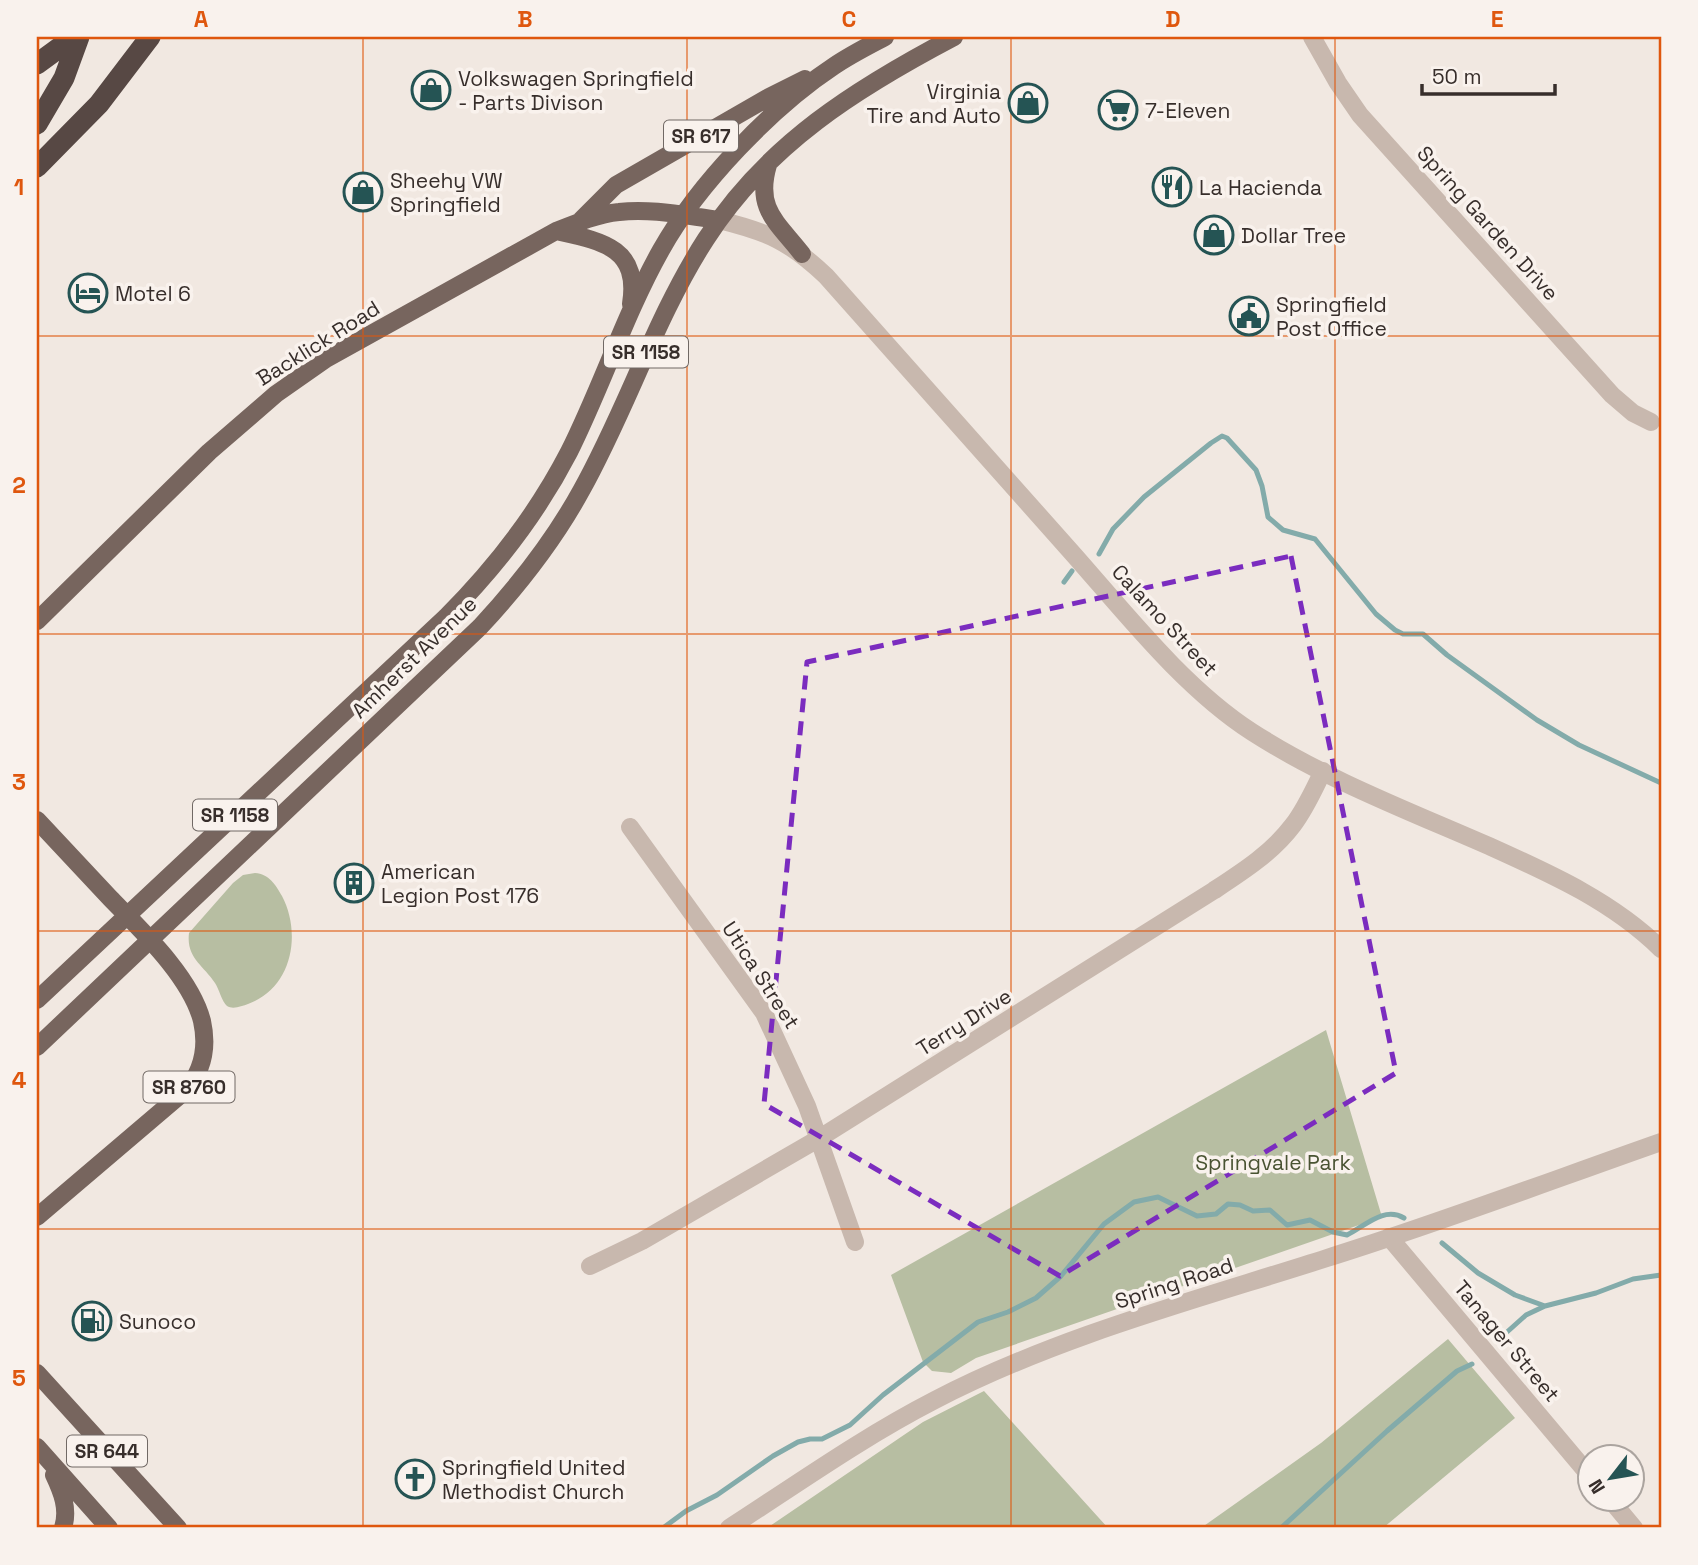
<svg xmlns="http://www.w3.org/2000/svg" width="1698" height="1565" font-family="'Space Grotesk',sans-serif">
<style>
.green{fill:#b7bea2}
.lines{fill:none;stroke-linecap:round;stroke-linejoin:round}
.stream{stroke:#83abaa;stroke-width:5}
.minor{stroke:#c8b8ae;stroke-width:18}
.major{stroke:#77655e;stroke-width:18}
.highway{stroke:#574844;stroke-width:21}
.marked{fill:none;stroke:#7b2cbf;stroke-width:5;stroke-dasharray:14 9;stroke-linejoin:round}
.grid{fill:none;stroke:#df570e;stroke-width:2;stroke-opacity:0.55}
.labels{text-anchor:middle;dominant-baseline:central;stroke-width:7;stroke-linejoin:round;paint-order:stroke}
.shield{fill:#f9f2ed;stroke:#716965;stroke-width:2}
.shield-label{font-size:19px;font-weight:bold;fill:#372e2b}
.poi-label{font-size:21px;fill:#372e2b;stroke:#f9f2ed;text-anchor:start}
.street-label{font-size:21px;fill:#372e2b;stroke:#f9f2ed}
.park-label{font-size:21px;fill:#495332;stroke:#f9f2ed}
.neatline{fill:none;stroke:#df570e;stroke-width:2.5}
.grid-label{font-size:23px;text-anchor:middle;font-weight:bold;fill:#df570e}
</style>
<rect width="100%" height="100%" fill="#f1e8e1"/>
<path class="green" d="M 255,873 C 269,874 276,885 282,896 C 302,934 292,988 248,1004 C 242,1006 233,1010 227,1006 C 222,1002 219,989 215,983 C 203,965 186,958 189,933 L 233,883 L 243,875 Z
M 1326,1030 L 1382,1217 L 976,1358 L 951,1373 L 932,1371 L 923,1362 L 891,1275 Z
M 1448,1339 L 1515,1418 L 1383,1528 L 1201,1528 L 1321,1443 Z
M 984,1391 L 1108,1528 L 767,1528 L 923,1422 Z"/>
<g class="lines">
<path class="stream" d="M 1099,554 L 1113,529 L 1144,497 L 1211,443 L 1222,436 L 1227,438 L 1256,470 L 1262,486 L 1268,517 L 1283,530 L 1315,539 L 1376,614 L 1395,630 L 1403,634 L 1423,634 L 1447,655 L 1537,720 L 1579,745 L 1661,783
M 1064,582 L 1072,571
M 1442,1243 L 1478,1273 L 1515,1295 L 1545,1306
M 1497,1341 L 1526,1315 L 1545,1306 L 1596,1293 L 1633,1279 L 1661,1275
M 663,1528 L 686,1511 L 717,1495 L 773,1456 L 798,1442 L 810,1439 L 822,1439 L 850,1425 L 883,1395 L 978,1322 L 1008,1312 L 1036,1298 L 1061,1276 L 1104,1224 L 1134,1202 L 1158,1197 L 1197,1216 L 1216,1214 L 1228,1204 L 1240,1205 L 1253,1211 L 1270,1210 L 1287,1225 L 1310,1220 L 1333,1232 L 1347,1235 C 1365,1226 1384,1206 1404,1218
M 1281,1528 L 1387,1431 L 1457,1371 L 1472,1364"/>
<path class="minor" d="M 1312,37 L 1338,83 L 1360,115 L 1612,395 L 1633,413 L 1651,422
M 719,220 C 768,232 789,241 826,276 C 909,369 991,462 1074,555 C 1127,615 1185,689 1252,732 C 1325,779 1409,811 1489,846 C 1551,874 1612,901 1661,949
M 630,827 L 764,1013 L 807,1106 L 855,1242
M 1389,1237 L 1590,1476
M 590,1266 L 642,1241 L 818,1139 L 1213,891 C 1242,872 1272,853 1293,825 C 1306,808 1314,789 1323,771
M 1609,1498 L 1634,1528
M 729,1528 C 797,1484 863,1437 935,1400 C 1058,1336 1196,1300 1327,1258 C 1439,1223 1550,1181 1661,1142"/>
<path class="major" d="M 768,165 C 755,209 777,222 802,254
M 581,220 L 616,185 L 769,97 L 805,79
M 556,231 C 601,241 640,247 631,304
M 37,621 L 209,452 L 276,394 L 326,359 L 556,231 C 576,223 598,214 619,212 C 652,208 687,216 719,220
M 37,820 C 61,846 86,872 110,898 C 141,930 191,977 202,1021 C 208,1048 203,1071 185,1091 L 37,1217
M 37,1000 L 446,617 C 495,568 537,514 569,452 C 602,386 625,314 661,250 C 698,184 772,107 834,66 C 850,55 868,46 885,37
M 37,1047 L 480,627 C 519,585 553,542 581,491 C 627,409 655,318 706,239 C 767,144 857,88 954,37
M 37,1373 L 178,1528
M 37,1447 L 109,1528
M 54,1475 C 62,1492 69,1509 63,1528"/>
<path class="highway" d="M 37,64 L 74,37
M 37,124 L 64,78 L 79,37
M 37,167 L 99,104 L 150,37"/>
</g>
<path class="marked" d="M 1291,556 L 1396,1073 L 1060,1276 L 764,1104 L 807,662 Z"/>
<path class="grid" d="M 363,37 L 363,1528M 687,37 L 687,1528M 1011,37 L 1011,1528M 1335,37 L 1335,1528M 37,336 L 1661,336M 37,634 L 1661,634M 37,931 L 1661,931M 37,1229 L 1661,1229"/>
<defs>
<symbol id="shop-ring" viewBox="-11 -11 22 22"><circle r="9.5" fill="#f9f2ed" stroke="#255454" stroke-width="1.5"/><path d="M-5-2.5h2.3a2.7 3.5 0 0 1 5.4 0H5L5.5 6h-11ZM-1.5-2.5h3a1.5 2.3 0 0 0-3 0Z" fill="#255454"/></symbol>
<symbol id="supermarket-ring" viewBox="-11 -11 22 22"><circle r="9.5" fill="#f9f2ed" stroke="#255454" stroke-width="1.5"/><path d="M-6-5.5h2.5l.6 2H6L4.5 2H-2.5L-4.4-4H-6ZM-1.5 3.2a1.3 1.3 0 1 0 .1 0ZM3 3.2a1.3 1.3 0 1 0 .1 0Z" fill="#255454"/></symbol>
<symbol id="restaurant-ring" viewBox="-11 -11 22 22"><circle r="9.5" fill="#f9f2ed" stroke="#255454" stroke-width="1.5"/><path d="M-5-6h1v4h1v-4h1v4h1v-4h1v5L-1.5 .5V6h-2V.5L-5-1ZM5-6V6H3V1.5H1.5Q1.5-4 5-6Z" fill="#255454"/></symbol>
<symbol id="hotel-ring" viewBox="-11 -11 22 22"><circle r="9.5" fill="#f9f2ed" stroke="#255454" stroke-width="1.5"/><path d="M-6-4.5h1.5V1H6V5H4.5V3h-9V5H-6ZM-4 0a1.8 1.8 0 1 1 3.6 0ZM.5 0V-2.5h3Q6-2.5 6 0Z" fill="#255454"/></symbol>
<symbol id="civic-ring" viewBox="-11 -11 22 22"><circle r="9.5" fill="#f9f2ed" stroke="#255454" stroke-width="1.5"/><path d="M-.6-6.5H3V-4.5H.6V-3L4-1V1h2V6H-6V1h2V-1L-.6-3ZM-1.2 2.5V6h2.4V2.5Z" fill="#255454"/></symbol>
<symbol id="building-ring" viewBox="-11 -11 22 22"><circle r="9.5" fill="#f9f2ed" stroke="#255454" stroke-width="1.5"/><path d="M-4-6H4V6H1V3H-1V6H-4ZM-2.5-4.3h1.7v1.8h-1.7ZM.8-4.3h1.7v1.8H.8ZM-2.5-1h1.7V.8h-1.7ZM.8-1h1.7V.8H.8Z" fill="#255454"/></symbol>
<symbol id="fuel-ring" viewBox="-11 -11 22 22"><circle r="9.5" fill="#f9f2ed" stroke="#255454" stroke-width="1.5"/><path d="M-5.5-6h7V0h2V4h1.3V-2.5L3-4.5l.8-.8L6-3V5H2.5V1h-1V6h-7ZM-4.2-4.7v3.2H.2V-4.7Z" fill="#255454"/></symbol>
<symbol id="church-ring" viewBox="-11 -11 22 22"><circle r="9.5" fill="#f9f2ed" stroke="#255454" stroke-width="1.5"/><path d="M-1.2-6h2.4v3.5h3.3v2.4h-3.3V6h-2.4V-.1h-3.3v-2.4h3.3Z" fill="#255454"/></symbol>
</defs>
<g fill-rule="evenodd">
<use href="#shop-ring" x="409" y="68" width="44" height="44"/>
<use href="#shop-ring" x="1006" y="81" width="44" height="44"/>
<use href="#supermarket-ring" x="1096" y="88" width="44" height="44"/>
<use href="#restaurant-ring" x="1150" y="165" width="44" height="44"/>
<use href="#shop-ring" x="341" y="170" width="44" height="44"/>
<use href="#shop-ring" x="1192" y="213" width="44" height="44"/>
<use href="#hotel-ring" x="66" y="271" width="44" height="44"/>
<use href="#civic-ring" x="1227" y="294" width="44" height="44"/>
<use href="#building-ring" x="332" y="861" width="44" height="44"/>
<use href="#fuel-ring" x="70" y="1299" width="44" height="44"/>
<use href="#church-ring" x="393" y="1457" width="44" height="44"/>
</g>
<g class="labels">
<g class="shield">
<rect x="664" y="120.5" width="74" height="31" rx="5"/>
<rect x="604" y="336.5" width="84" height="31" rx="5"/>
<rect x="193" y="799.5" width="84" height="31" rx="5"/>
<rect x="143.5" y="1071.5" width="91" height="31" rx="5"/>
<rect x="67" y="1435.5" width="80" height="31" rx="5"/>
</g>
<g class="shield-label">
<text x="701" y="136">SR 617</text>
<text x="646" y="352">SR 1158</text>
<text x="235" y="815">SR 1158</text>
<text x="189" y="1087">SR 8760</text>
<text x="107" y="1451">SR 644</text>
</g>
<g class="poi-label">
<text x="458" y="78">Volkswagen Springfield<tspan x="458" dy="24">- Parts Divison</tspan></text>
<text x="1001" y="91" text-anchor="end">Virginia<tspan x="1001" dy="24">Tire and Auto</tspan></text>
<text x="1145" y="110">7-Eleven</text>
<text x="390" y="180">Sheehy VW<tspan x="390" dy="24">Springfield</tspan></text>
<text x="1199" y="187">La Hacienda</text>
<text x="1241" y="235">Dollar Tree</text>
<text x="115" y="293">Motel 6</text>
<text x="1276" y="304">Springfield<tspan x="1276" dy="24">Post Office</tspan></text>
<text x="381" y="871">American<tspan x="381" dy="24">Legion Post 176</tspan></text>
<text x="119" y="1321">Sunoco</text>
<text x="442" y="1467">Springfield United<tspan x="442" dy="24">Methodist Church</tspan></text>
</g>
<g class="street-label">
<text transform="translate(1488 223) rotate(48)">Spring Garden Drive</text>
<text transform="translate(318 343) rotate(-32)">Backlick Road</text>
<text transform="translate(1165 620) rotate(47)">Calamo Street</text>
<text transform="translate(414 657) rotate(-44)">Amherst Avenue</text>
<text transform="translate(761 975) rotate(57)">Utica Street</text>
<text transform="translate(964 1022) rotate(-32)">Terry Drive</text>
<text transform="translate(1174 1283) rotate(-18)">Spring Road</text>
<text transform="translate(1507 1341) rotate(50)">Tanager Street</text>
</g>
<g class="park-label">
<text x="1273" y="1162">Springvale Park</text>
</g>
</g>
<rect width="1698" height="1565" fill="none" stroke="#f9f2ed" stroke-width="77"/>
<g transform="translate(1611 1478) rotate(239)"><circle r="33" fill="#f9f2ed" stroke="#aba49f" stroke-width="2"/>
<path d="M0-5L12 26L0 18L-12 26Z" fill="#255454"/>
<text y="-10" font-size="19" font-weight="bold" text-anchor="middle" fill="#372e2b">N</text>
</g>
<path d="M1422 84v10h133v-10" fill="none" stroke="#372e2b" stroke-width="3.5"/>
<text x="1432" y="84" font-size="21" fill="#372e2b" stroke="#f9f2ed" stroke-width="5" paint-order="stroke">50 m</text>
<rect x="38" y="38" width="1622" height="1488" class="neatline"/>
<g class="grid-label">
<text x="201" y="27">A</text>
<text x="525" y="27">B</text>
<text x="849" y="27">C</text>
<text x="1173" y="27">D</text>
<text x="1497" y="27">E</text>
<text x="19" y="195">1</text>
<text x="19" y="493">2</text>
<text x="19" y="790">3</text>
<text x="19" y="1088">4</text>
<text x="19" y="1386">5</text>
</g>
</svg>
